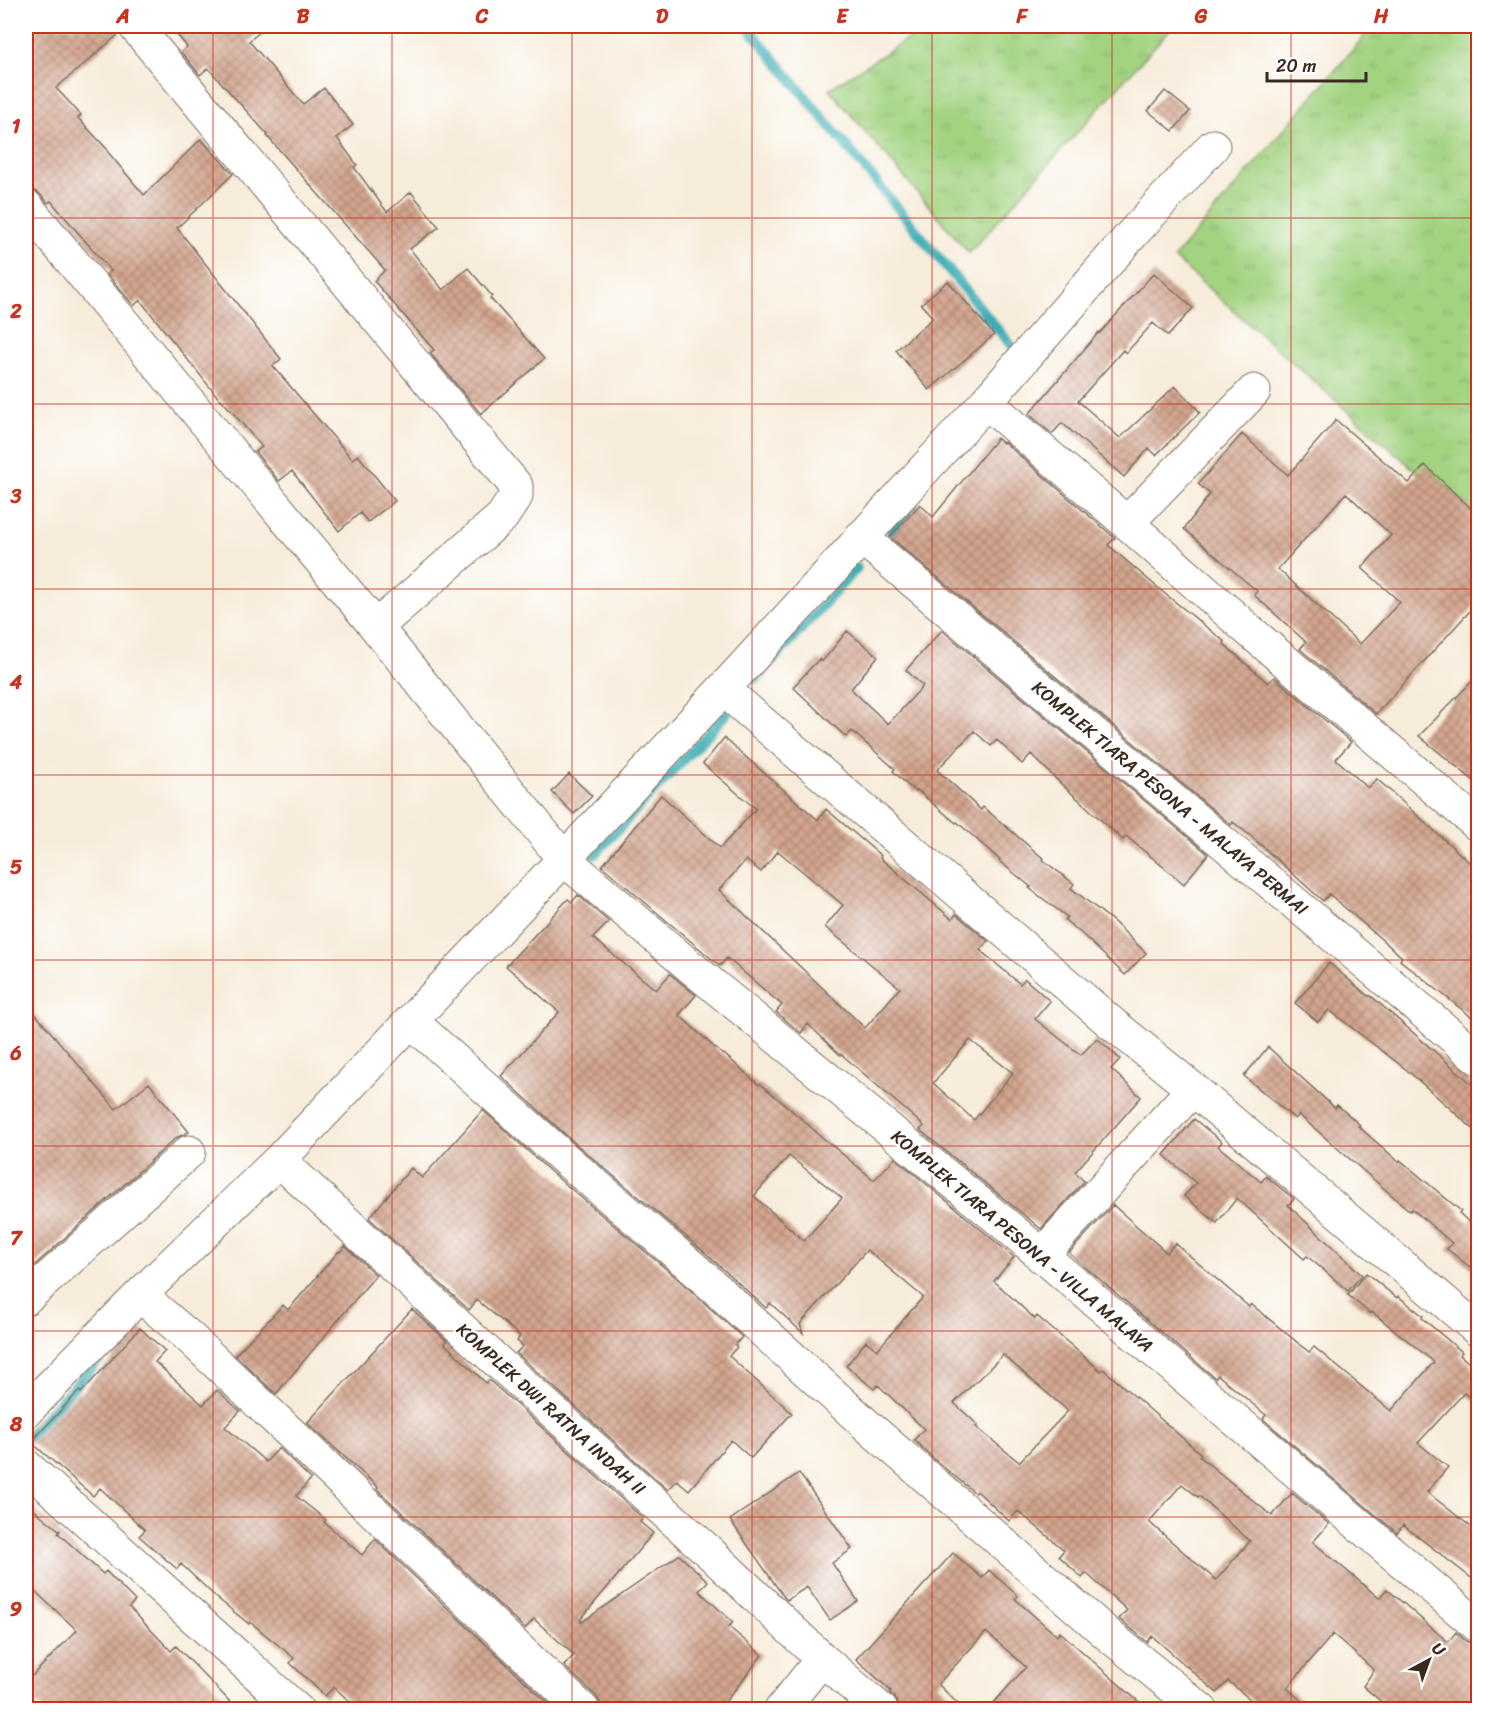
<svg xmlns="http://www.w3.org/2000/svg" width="1504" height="1735" font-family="Sriracha,sans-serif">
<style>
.park{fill:url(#park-tufts);stroke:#6f7e50;stroke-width:1.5}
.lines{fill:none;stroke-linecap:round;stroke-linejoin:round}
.stream{stroke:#3daeb5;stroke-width:10}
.building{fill:url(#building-cross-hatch);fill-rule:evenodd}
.street-casing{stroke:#7d6e60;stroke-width:35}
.street{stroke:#fff;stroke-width:33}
.grid{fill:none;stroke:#c8321e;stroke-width:1.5;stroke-opacity:0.55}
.labels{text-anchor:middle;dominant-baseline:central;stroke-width:5;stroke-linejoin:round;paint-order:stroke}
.street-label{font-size:18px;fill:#3b2a1e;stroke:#fff}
.neatline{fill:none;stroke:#c8321e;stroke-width:2}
.grid-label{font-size:20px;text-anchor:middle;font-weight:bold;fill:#c8321e}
</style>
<defs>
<pattern id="park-tufts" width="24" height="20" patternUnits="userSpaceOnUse" patternTransform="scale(1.5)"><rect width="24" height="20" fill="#a3d381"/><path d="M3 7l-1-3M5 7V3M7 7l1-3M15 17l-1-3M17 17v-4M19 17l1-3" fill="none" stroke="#8db56f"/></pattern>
<pattern id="building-cross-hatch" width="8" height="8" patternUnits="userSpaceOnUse" patternTransform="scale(1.5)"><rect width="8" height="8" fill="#d3a58f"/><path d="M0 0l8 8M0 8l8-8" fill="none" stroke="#ac8774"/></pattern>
</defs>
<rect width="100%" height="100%" fill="#fff"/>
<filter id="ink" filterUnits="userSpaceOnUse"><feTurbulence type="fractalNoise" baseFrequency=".0167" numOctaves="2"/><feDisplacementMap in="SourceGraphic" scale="12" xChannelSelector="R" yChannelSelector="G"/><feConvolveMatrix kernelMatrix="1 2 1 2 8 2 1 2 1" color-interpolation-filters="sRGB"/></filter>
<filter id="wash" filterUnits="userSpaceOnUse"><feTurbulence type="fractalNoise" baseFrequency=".008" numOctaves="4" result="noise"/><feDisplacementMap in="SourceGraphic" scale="24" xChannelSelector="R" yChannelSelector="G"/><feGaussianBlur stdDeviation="1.35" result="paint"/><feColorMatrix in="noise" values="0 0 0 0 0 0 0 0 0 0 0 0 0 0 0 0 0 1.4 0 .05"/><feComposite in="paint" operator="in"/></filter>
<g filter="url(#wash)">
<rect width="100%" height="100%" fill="#f7ecda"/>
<path class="park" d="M 928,26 L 1173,26 L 969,253 L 829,89 Z
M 1373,26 L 1478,26 L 1478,526 L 1174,258 Z"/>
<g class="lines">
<path class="stream" d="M 747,26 L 1015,350
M 891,531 L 913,505
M 756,679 L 857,568
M 594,855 L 727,713
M 26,1439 L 103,1355"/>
</g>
<g id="blocks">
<path class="building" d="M 26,26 L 117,26 L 119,34 L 56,88 L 81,115 L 78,118 L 108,150 L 107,151 L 144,195 L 201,139 L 233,174 L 177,228 L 281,359 L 273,366 L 352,459 L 358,455 L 395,501 L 368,522 L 360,513 L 339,531 L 292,471 L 279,481 L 255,452 L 262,447 L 221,399 L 220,400 L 140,300 L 134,306 L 107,274 L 111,271 L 51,201 L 48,203 L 40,194 L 30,188 L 26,183 Z
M 170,26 L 267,26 L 249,41 L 303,104 L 324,88 L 353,125 L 337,138 L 357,165 L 354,167 L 387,212 L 411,192 L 439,227 L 410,249 L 443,290 L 468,268 L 492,296 L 490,298 L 544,359 L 481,414 L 430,353 L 434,350 L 374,281 L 385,270 L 267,136 L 268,135 L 208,68 L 200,75 L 181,52 L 187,47 Z
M 1165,91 L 1190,111 L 1173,131 L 1148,111 Z
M 1154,273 L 1193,308 L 1168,336 L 1153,323 L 1126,353 L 1123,350 L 1078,401 L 1120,438 L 1175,386 L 1200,412 L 1156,455 L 1149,448 L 1124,477 L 1062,423 L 1052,434 L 1029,414 L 1099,332 L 1100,333 Z
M 948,281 L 994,335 L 929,390 L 896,350 L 933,318 L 921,304 Z
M 1336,420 L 1409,483 L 1425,465 L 1479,516 L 1479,601 L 1376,714 L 1300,649 L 1306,642 L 1254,595 L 1257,591 L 1184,529 L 1210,494 L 1198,484 L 1242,434 L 1288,475 ZM 1346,493 L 1391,535 L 1362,568 L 1400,602 L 1360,644 L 1278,569 Z
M 997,438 L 1003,443 L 1004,442 L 1115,538 L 1108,545 L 1164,593 L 1225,642 L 1224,644 L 1268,683 L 1274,677 L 1351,742 L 1336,759 L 1368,788 L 1377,779 L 1479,871 L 1479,1023 L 1400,960 L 1402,957 L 1329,894 L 1323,901 L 1252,837 L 1233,822 L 1231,825 L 890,537 L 920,504 L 933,517 Z
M 942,630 L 1208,854 L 1184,884 L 1126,836 L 1123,840 L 1057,780 L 1031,754 L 1022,764 L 997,740 L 991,746 L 974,731 L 937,770 L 981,810 L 983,807 L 1044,859 L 1043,860 L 1074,884 L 1071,888 L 1114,922 L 1146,953 L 1125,975 L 1082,934 L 1065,920 L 1067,917 L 1029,888 L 1031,887 L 999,861 L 1000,860 L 957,822 L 956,823 L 917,790 L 915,792 L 893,771 L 895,769 L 852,731 L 846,737 L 793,687 L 819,659 L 822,662 L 847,631 L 878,656 L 851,689 L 888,724 L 923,686 L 906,670 Z
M 1479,674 L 1479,785 L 1419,736 Z
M 724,738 L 818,820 L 826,809 L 881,856 L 880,858 L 952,919 L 956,914 L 988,941 L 980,950 L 1020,984 L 1025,979 L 1050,1001 L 1035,1019 L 1081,1055 L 1097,1038 L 1120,1059 L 1111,1069 L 1141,1097 L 1075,1172 L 1084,1181 L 1041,1229 L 920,1130 L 924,1126 L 841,1054 L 840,1055 L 808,1024 L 801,1033 L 776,1012 L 782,1005 L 727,958 L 720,966 L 602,866 L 661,795 L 720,848 L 756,809 L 703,764 ZM 778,851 L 843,905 L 825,927 L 900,988 L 865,1028 L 719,890 L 746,860 L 761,872 ZM 970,1040 L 1013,1073 L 974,1120 L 933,1083 Z
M 569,774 L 592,796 L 574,814 L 552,792 Z
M 578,895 L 609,922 L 593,938 L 656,990 L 670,974 L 696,995 L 679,1015 L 723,1055 L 724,1054 L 759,1085 L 760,1084 L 789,1108 L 823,1138 L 874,1180 L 895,1158 L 1014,1257 L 994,1281 L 1035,1319 L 1037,1316 L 1101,1371 L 1103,1369 L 1201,1454 L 1199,1456 L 1272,1516 L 1292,1493 L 1329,1524 L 1313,1542 L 1379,1598 L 1387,1589 L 1448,1642 L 1456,1632 L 1466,1641 L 1474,1644 L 1479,1644 L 1479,1710 L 1391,1710 L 1363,1686 L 1374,1670 L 1333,1634 L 1287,1688 L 1312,1710 L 1263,1710 L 1228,1681 L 1217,1693 L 1152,1636 L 1147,1642 L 1119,1619 L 1127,1610 L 1086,1573 L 1082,1578 L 1059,1556 L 1064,1550 L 1018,1511 L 1009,1521 L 977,1491 L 975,1493 L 935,1460 L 914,1440 L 924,1429 L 878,1385 L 874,1389 L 846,1366 L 866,1341 L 877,1350 L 923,1297 L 867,1250 L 800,1324 L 803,1333 L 770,1303 L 766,1308 L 703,1251 L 577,1145 L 501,1076 L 559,1012 L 506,966 L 568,899 L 572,902 ZM 789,1156 L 842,1198 L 804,1241 L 754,1196 ZM 1003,1355 L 1068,1411 L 1019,1462 L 976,1427 L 978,1425 L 954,1403 ZM 1182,1484 L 1198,1497 L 1199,1496 L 1250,1541 L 1216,1580 L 1149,1522 Z
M 1329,963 L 1368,996 L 1371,996 L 1479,1090 L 1479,1134 L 1408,1071 L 1329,1010 L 1318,1022 L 1295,1003 Z
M 26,1003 L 116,1109 L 149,1083 L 189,1132 L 176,1138 L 26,1273 Z
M 1268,1047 L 1335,1108 L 1337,1105 L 1360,1125 L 1358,1126 L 1399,1162 L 1400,1160 L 1461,1211 L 1459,1213 L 1469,1222 L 1479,1210 L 1479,1274 L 1447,1249 L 1452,1243 L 1412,1209 L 1410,1211 L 1299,1115 L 1295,1119 L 1244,1076 Z
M 483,1110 L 552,1173 L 678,1279 L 742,1337 L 735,1345 L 737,1347 L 729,1356 L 792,1413 L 751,1458 L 731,1440 L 689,1490 L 677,1480 L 668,1490 L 516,1353 L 523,1346 L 517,1341 L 520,1336 L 477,1300 L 469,1310 L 369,1218 L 411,1168 L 422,1178 Z
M 1194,1119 L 1222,1142 L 1218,1146 L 1261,1182 L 1266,1176 L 1294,1199 L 1288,1205 L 1362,1275 L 1348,1291 L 1307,1256 L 1304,1259 L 1237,1198 L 1217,1223 L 1184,1196 L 1196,1183 L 1164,1155 Z
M 1113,1205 L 1167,1253 L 1175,1243 L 1249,1307 L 1251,1304 L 1309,1352 L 1314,1347 L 1391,1411 L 1434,1362 L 1372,1312 L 1371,1314 L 1348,1295 L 1366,1273 L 1397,1298 L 1398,1296 L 1423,1316 L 1422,1318 L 1462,1352 L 1460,1355 L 1479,1372 L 1479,1405 L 1464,1393 L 1418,1443 L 1448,1467 L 1427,1492 L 1479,1533 L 1479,1584 L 1403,1525 L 1397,1533 L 1263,1419 L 1266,1415 L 1218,1375 L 1215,1378 L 1069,1253 Z
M 345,1246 L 376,1275 L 276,1394 L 235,1355 L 283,1305 L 288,1310 L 339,1251 L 340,1252 Z
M 412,1309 L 447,1341 L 444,1343 L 486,1383 L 489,1380 L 643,1518 L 640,1522 L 653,1533 L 580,1620 L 582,1622 L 679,1555 L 708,1581 L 699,1591 L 733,1622 L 729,1627 L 762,1655 L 719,1710 L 601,1710 L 601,1704 L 596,1696 L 564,1666 L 574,1655 L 534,1619 L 525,1629 L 377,1489 L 378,1487 L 307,1423 Z
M 140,1328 L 165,1351 L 155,1362 L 203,1405 L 217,1390 L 240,1411 L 225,1427 L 266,1462 L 279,1448 L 311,1479 L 296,1496 L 326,1520 L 324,1522 L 362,1555 L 375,1539 L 555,1710 L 359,1710 L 334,1687 L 325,1696 L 290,1663 L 294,1658 L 250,1622 L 249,1624 L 217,1598 L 181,1564 L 177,1569 L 139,1536 L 145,1530 L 100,1488 L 93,1496 L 31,1442 L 79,1391 L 81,1393 Z
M 799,1473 L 852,1549 L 832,1563 L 858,1601 L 830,1620 L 807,1587 L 787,1600 L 784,1597 L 730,1520 Z
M 26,1503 L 60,1531 L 58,1533 L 103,1574 L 106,1571 L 135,1601 L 129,1607 L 171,1651 L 176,1646 L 238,1710 L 43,1710 L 26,1692 L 26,1682 L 77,1630 L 26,1583 Z
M 953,1553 L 982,1578 L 989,1570 L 1018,1596 L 1015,1599 L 1057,1636 L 1060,1632 L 1148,1710 L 987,1710 L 1026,1667 L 986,1632 L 938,1684 L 964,1710 L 901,1710 L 894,1696 L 890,1693 L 891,1691 L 856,1659 Z"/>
</g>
</g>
<g filter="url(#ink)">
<use href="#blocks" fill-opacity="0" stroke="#7d6e60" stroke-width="1.5"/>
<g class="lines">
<defs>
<path id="street" d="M 135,26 L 516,486 L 516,496 L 502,517 L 376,627
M 26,206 L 376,627 L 564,859 L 692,968 L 1012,1230 L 1478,1626
M 986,402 L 1127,523 L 1252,633 L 1478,825
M 1127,523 L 1254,391
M 861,537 L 1478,1058
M 723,689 L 1109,1021 L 1193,1089 L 1478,1330
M 411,1021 L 565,1159 L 690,1265 L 871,1429 L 1112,1638 L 1201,1710
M 279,1160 L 491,1356 L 706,1549 L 822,1659 L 881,1710
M 1041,1256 L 1193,1089
M 140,1295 L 188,1336 L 583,1710
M 26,1298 L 189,1152
M 26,1411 L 140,1295 L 279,1160 L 564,859 L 723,689 L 986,402 L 1133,233 L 1213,146
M 26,1466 L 297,1710
M 781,1710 L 822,1659"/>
</defs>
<use href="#street" class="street-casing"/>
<use href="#street" class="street"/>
</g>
</g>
<path class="grid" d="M 213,26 L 213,1710M 392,26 L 392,1710M 572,26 L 572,1710M 752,26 L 752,1710M 932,26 L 932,1710M 1112,26 L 1112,1710M 1291,26 L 1291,1710M 26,218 L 1478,218M 26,404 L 1478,404M 26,589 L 1478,589M 26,775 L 1478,775M 26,960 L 1478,960M 26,1146 L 1478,1146M 26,1331 L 1478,1331M 26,1517 L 1478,1517"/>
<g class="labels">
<g class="street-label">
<text transform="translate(1170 798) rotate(40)">KOMPLEK TIARA PESONA - MALAYA PERMAI</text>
<text transform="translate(1022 1241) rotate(40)">KOMPLEK TIARA PESONA - VILLA MALAYA</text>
<text transform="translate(551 1409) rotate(42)">KOMPLEK DWI RATNA INDAH II</text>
</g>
</g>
<rect width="1504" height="1735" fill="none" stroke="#fff" stroke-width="66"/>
<g transform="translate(1429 1660) rotate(41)" stroke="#ffffff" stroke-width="4.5" paint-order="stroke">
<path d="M0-4.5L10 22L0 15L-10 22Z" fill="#3b2a1e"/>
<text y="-9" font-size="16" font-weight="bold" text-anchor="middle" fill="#3b2a1e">U</text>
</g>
<path d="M1267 72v9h99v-9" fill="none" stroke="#3b2a1e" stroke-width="3"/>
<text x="1276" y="72" font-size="18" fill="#3b2a1e" stroke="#ffffff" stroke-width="4.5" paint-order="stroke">20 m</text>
<rect x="33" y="33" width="1438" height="1669" class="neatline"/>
<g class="grid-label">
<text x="123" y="23">A</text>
<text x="303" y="23">B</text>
<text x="482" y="23">C</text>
<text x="662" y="23">D</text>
<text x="842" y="23">E</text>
<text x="1022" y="23">F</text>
<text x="1201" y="23">G</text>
<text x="1381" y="23">H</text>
<text x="16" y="133">1</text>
<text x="16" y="318">2</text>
<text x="16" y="503">3</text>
<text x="16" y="689">4</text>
<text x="16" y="874">5</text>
<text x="16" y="1060">6</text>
<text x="16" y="1245">7</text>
<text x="16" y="1431">8</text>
<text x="16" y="1616">9</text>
</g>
</svg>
